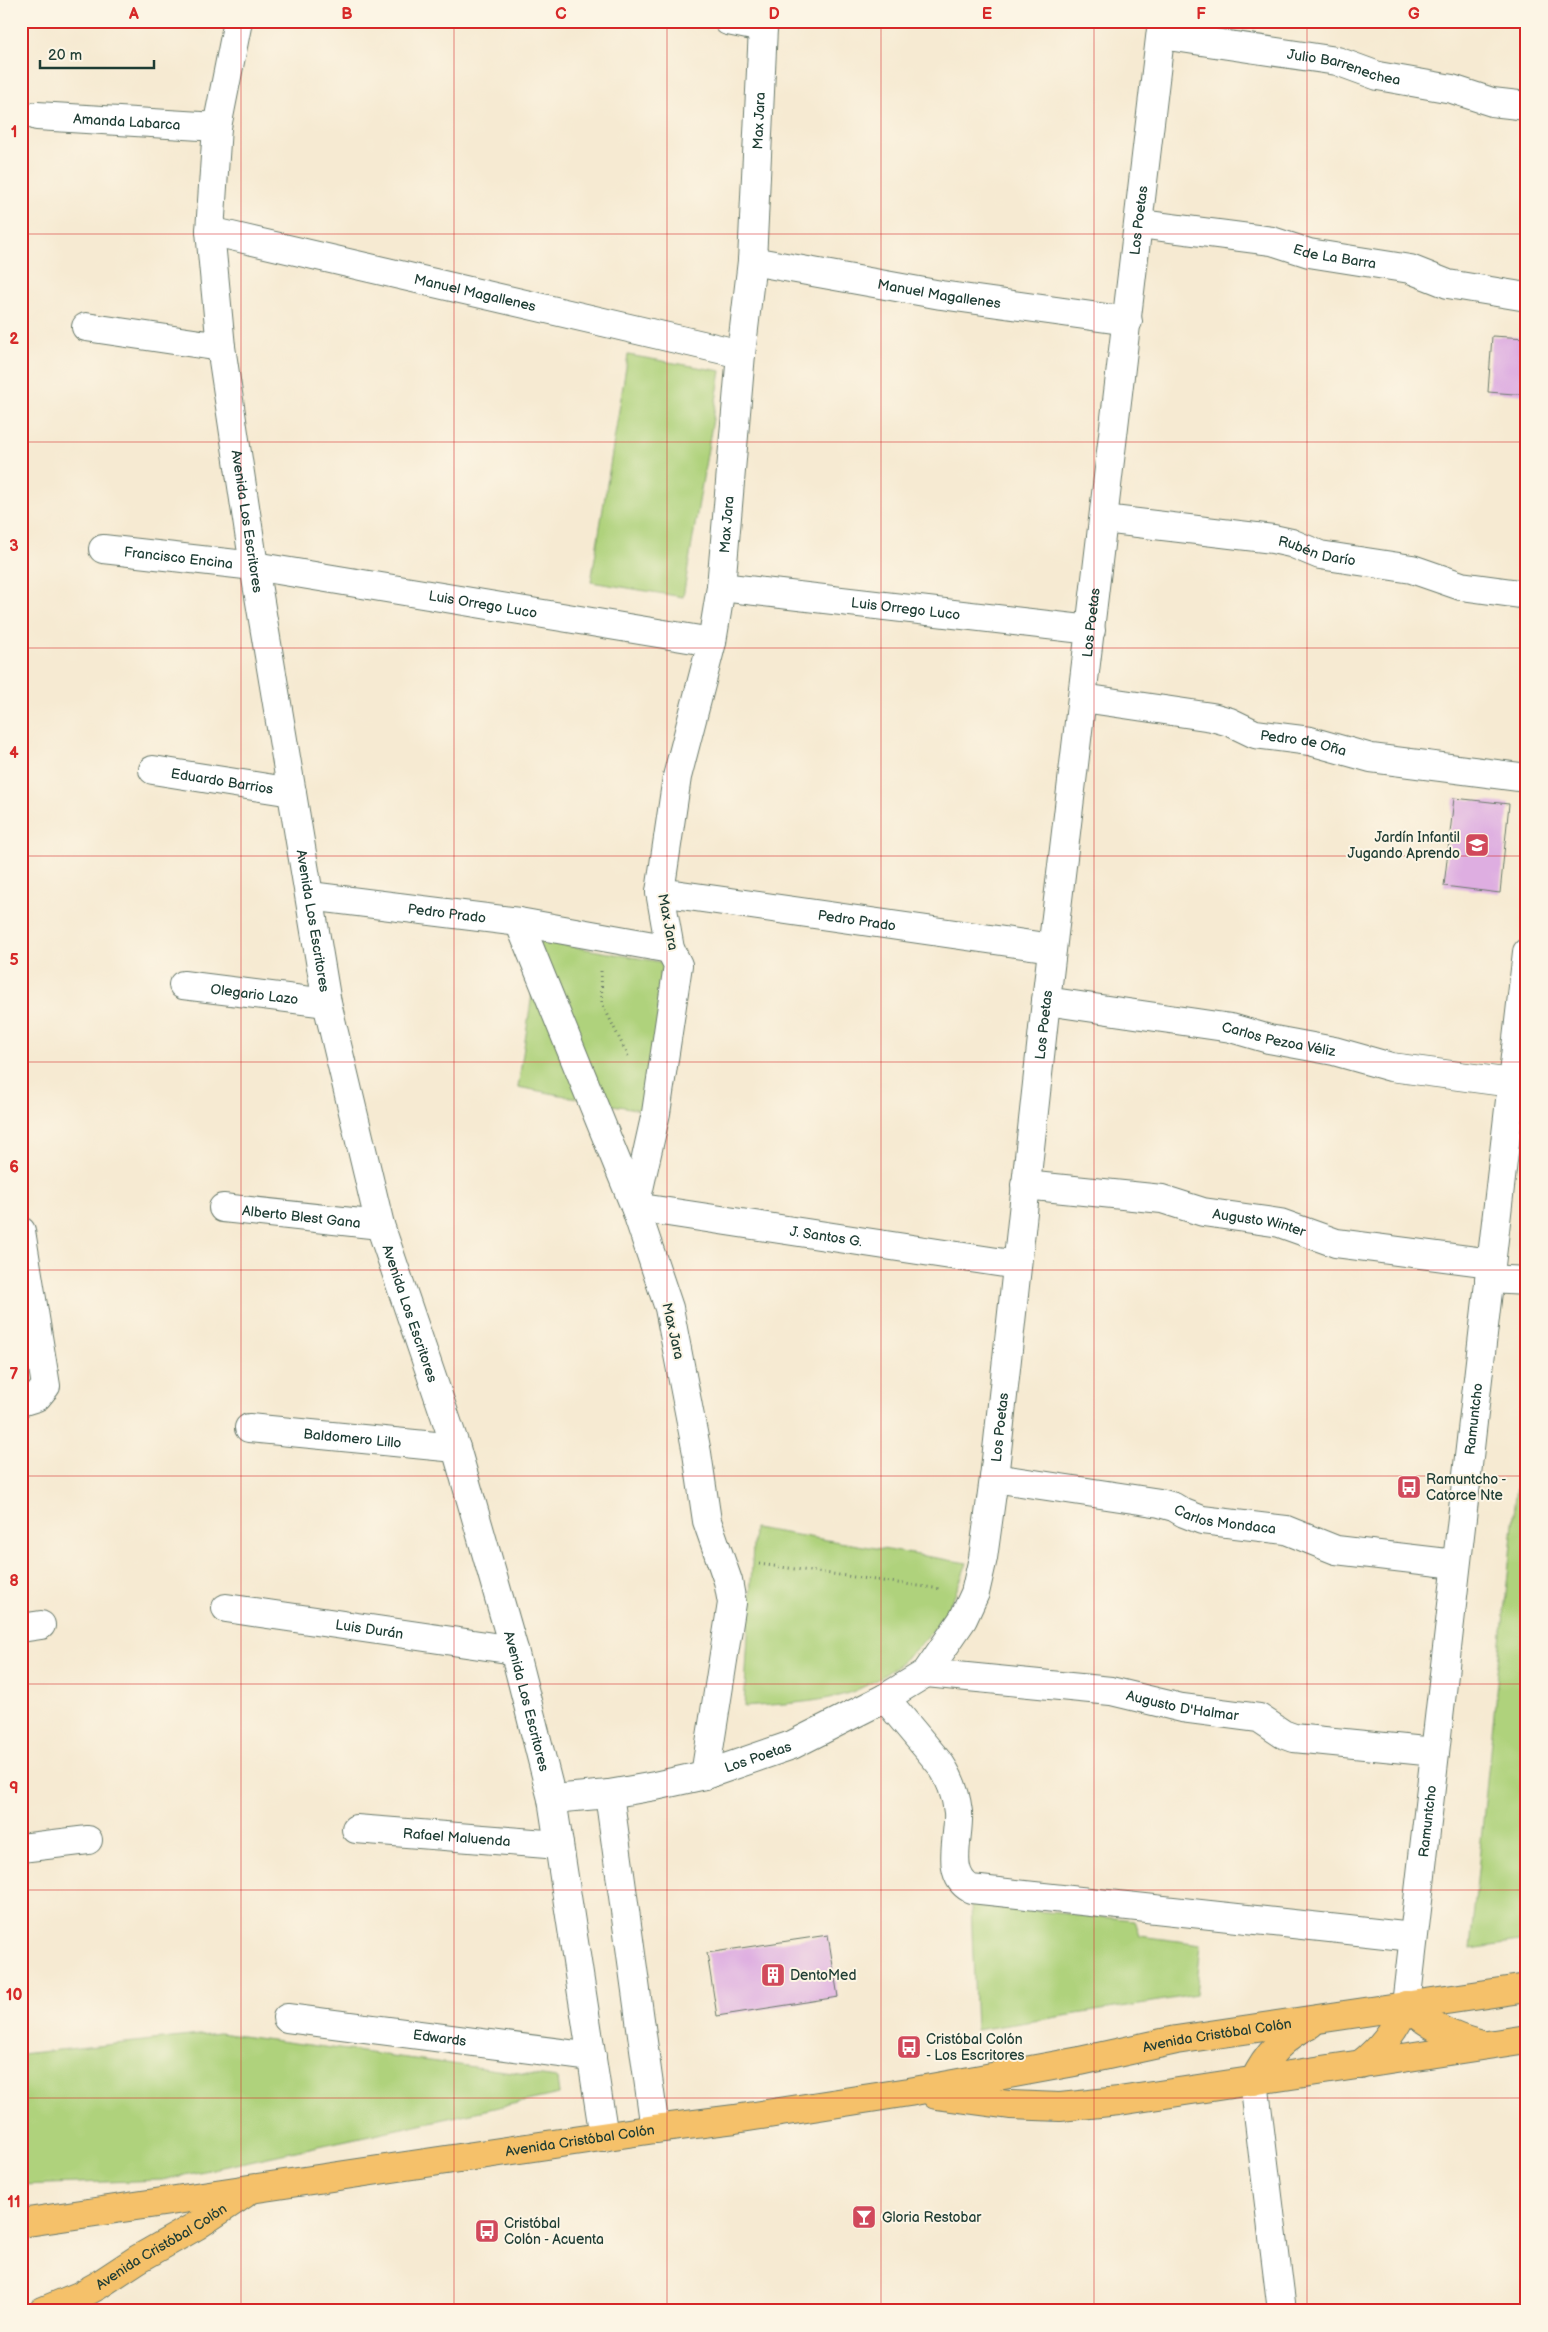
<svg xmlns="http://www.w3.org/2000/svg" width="1548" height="2332" font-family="'Balsamiq Sans',sans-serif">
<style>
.green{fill:#afd27b;stroke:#678858}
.building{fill:#deaee1}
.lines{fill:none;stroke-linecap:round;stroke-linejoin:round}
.minor-casing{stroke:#6a7a6b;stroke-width:30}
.primary-casing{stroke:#6a7a6b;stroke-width:30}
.path{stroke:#6a7a6b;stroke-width:3;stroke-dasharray:1 4;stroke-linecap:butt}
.minor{stroke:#fff;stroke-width:28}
.primary{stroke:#f5c16b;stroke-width:28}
.grid{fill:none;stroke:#d62828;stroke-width:1;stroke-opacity:0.55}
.labels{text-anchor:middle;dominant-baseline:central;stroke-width:4;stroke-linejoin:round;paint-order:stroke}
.street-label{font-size:14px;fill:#1f3d34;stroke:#fcf5e5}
.poi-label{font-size:14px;fill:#1f3d34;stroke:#fcf5e5;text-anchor:start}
.neatline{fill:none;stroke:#d62828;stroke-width:2}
.grid-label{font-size:16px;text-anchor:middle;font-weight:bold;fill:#d62828}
</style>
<rect width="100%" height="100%" fill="#fcf5e5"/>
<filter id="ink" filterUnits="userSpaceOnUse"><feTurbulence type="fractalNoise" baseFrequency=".02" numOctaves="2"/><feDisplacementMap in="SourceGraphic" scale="10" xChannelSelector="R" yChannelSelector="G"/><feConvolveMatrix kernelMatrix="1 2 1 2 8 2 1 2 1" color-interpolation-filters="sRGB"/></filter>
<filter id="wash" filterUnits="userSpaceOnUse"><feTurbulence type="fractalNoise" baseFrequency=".0096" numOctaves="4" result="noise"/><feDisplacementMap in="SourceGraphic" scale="20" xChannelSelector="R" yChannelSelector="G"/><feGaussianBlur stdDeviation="1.12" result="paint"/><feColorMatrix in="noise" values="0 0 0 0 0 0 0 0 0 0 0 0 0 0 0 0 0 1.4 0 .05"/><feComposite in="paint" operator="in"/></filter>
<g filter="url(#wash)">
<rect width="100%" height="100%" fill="#f6ead2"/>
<path class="green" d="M 628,355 L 721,371 L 683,597 L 591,582 Z
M 540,941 L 678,965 L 656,1113 L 518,1087 Z
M 1527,1386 L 1527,1941 L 1470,1949 Z
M 754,1528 L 967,1563 C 961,1578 956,1595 947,1609 C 928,1642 895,1672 861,1688 C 831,1703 778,1704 744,1707 Z
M 971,1905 L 1135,1920 L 1140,1936 L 1201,1944 L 1196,1995 L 976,2030 Z
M 219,2033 L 557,2078 L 559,2094 L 162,2180 L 21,2185 L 21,2054 Z"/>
<g id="blocks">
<path class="building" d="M 1492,336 L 1527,338 L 1527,395 L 1488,392 Z
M 1454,798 L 1509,804 L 1500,893 L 1444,886 Z
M 828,1935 L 838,1997 L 717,2016 L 707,1953 Z"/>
</g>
</g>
<g filter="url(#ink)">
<use href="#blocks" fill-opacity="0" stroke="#6a7a6b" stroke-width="1"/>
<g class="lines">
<defs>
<g id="minor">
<path id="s1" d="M 238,21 L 217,127 L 210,231 L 221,347 L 254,566 L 327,1003 L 380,1225 L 456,1448 L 514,1650 L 552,1799 L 604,2137"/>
<path d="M 728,21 L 763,28"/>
<path id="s2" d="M 1161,35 L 1337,61 L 1378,76 L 1452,89 L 1492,102 L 1527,106"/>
<path id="s3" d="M 37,116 L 217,127"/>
<path id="s4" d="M 1140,224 L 1272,241 L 1309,253 L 1410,269 L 1448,284 L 1527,297"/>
<path id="s5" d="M 210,231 L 741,354"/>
<path id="s6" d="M 752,261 L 941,295 L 1128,321"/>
<path d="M 86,327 L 221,347"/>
<path id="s7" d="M 1104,519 L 1273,539 L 1291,543 L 1320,555 L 1412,569 L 1461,586 L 1527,595"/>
<path id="s8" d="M 103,549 L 254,566 L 712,642"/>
<path id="s9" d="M 721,587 L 1091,630"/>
<path id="s10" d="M 1083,698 L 1212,717 L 1230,722 L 1255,734 L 1310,741 L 1371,758 L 1527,778"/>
<path id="s11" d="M 153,770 L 292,792"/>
<path id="s12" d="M 660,892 L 1052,948"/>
<path id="s13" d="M 310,896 L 519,922 L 670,949"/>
<path id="s14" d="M 519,922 L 635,1207 L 1017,1265"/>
<path id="s15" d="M 183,985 L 327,1003"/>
<path id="s16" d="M 1046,1001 L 1231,1028 L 1269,1039 L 1334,1051 L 1391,1067 L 1512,1083"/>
<path id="s17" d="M 1025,1185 L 1162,1199 L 1203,1212 L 1280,1223 L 1336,1243 L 1491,1263"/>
<path id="s18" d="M 223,1208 L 380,1225"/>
<path d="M 21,1231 L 46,1386 L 37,1397 L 21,1402"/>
<path d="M 1489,1279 L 1527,1281"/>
<path id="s19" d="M 249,1428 L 456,1448"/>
<path id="s20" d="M 994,1478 L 1160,1503 L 1174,1507 L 1184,1513 L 1202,1520 L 1286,1530 L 1336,1550 L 1456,1564"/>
<path id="s21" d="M 226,1608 L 514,1650"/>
<path d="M 21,1628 L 41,1625"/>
<path id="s22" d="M 926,1673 L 1111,1691 L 1182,1708 L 1259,1718 L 1283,1734 L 1294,1738 L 1435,1752"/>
<path d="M 885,1698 L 941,1765 C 951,1780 956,1794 958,1812 C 960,1837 944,1874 971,1889 L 1413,1937"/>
<path id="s23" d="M 705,1775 L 732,1603 L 728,1581 L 707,1521 L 697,1453 L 669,1308 L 635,1207 L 656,1113 L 678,965 L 670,949 L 660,892 L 677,777 L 712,642 L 721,587 L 741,354 L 752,261 L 763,28"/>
<path d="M 609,1794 L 655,2129"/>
<path id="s24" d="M 552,1799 L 609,1794 L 655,1786 L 705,1775 L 792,1745 L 885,1698 L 926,1673 L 963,1619 L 975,1593 L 983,1558 L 994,1478 L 1046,1001 L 1162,21"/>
<path id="s25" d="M 356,1829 L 559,1845"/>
<path d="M 21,1848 L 88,1840"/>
<path id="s26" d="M 1406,2005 L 1527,952"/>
<path id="s27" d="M 287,2018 L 592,2057"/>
<path d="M 1254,2081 L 1282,2311"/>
</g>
<g id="primary">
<path d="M 1406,2005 C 1428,2025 1450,2037 1479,2044"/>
<path d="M 1360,2065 C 1381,2048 1395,2031 1406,2005"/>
<path d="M 1254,2081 C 1267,2054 1284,2037 1310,2024"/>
<path d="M 936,2095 L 1010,2105 L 1060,2107 L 1119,2101 L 1527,2039"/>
<path id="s28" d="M 21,2223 L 655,2129 L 735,2119 L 909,2092 L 1080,2061 L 1176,2040 L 1527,1988"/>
<path id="s29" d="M 43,2311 L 79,2296 L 97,2286 L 138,2259 L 196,2226 L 244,2194"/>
</g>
</defs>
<use href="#minor" class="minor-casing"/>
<use href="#primary" class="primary-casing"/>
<path class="path" d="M 601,971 L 602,1003 L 629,1058
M 759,1564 L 941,1589"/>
<use href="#minor" class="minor"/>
<use href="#primary" class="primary"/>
</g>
</g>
<path class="grid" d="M 241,21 L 241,2311M 454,21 L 454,2311M 667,21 L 667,2311M 881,21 L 881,2311M 1094,21 L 1094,2311M 1307,21 L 1307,2311M 21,234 L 1527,234M 21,442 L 1527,442M 21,648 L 1527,648M 21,856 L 1527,856M 21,1062 L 1527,1062M 21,1270 L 1527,1270M 21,1476 L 1527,1476M 21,1684 L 1527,1684M 21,1890 L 1527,1890M 21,2098 L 1527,2098"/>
<defs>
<symbol id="school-square" viewBox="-11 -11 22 22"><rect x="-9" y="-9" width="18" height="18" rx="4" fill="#d1495b" stroke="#fcf5e5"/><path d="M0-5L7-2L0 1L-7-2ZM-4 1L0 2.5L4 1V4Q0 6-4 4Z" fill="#fff"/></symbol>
<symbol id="bus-square" viewBox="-11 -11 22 22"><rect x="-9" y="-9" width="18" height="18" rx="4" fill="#d1495b" stroke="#fcf5e5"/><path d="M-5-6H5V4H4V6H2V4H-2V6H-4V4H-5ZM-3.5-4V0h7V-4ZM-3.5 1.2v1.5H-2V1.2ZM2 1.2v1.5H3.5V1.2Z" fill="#fff"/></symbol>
<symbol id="building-square" viewBox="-11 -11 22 22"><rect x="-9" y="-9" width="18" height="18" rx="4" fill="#d1495b" stroke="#fcf5e5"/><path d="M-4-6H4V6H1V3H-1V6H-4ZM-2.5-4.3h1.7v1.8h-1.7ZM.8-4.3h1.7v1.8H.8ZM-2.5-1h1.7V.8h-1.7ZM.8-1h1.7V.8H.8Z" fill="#fff"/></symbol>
<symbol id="bar-square" viewBox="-11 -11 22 22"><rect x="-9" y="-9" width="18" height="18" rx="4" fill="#d1495b" stroke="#fcf5e5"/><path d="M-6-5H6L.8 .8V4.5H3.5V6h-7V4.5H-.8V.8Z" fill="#fff"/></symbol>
</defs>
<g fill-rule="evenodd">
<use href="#school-square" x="1463" y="831" width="28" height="28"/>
<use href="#bus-square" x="1395" y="1473" width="28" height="28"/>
<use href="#building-square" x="759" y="1961" width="28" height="28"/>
<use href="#bus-square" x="895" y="2033" width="28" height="28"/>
<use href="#bar-square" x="850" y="2203" width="28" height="28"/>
<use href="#bus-square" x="473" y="2217" width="28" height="28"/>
</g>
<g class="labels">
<g class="street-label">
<text stroke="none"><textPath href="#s2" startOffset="186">Julio Barrenechea</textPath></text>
<text stroke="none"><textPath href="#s23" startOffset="1684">Max Jara</textPath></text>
<text stroke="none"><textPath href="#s3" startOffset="90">Amanda Labarca</textPath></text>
<text stroke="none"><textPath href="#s24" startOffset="1876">Los Poetas</textPath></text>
<text stroke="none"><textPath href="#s4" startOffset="198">Ede La Barra</textPath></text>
<text stroke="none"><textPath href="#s5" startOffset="272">Manuel Magallenes</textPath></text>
<text stroke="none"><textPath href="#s6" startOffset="190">Manuel Magallenes</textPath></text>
<text stroke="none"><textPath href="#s1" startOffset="505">Avenida Los Escritores</textPath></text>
<text stroke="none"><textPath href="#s23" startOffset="1279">Max Jara</textPath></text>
<text stroke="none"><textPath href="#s7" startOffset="216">Rubén Darío</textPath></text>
<text stroke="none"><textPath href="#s8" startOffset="76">Francisco Encina</textPath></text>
<text stroke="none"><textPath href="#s8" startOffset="384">Luis Orrego Luco</textPath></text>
<text stroke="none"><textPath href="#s9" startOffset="186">Luis Orrego Luco</textPath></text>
<text stroke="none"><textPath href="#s24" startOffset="1471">Los Poetas</textPath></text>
<text stroke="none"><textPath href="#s10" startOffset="226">Pedro de Oña</textPath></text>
<text stroke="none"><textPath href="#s11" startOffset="70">Eduardo Barrios</textPath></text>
<text stroke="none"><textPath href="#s13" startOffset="138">Pedro Prado</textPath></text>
<text stroke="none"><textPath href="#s12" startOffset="199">Pedro Prado</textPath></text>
<text stroke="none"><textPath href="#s1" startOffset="910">Avenida Los Escritores</textPath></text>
<text transform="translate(668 922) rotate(79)">Max Jara</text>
<text stroke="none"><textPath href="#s15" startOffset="72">Olegario Lazo</textPath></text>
<text stroke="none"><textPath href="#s24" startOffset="1066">Los Poetas</textPath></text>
<text stroke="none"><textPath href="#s16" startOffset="236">Carlos Pezoa Véliz</textPath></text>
<text stroke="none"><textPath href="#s18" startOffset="79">Alberto Blest Gana</textPath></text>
<text stroke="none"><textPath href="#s17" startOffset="238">Augusto Winter</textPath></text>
<text stroke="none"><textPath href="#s14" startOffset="501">J. Santos G.</textPath></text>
<text stroke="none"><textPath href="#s1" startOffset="1315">Avenida Los Escritores</textPath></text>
<text transform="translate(673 1331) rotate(77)">Max Jara</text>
<text stroke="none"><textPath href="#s26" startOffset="590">Ramuntcho</textPath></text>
<text stroke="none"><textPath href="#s24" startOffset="661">Los Poetas</textPath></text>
<text stroke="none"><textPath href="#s19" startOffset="104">Baldomero Lillo</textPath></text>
<text stroke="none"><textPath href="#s20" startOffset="236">Carlos Mondaca</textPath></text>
<text stroke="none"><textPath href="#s21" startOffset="145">Luis Durán</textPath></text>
<text stroke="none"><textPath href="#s1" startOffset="1720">Avenida Los Escritores</textPath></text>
<text stroke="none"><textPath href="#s22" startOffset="259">Augusto D'Halmar</textPath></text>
<text stroke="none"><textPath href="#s24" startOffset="211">Los Poetas</textPath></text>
<text stroke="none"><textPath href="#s26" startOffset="185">Ramuntcho</textPath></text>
<text stroke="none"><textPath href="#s25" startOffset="101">Rafael Maluenda</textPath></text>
<text stroke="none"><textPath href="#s28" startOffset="1211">Avenida Cristóbal Colón</textPath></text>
<text stroke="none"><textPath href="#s27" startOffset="154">Edwards</textPath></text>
<text stroke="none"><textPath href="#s28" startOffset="565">Avenida Cristóbal Colón</textPath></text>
<text stroke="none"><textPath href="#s29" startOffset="135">Avenida Cristóbal Colón</textPath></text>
</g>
<g class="poi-label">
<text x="1460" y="837" text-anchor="end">Jardín Infantil<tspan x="1460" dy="16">Jugando Aprendo</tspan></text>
<text x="1426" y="1479">Ramuntcho -<tspan x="1426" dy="16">Catorce Nte</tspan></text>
<text x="790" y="1975">DentoMed</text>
<text x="926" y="2039">Cristóbal Colón<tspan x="926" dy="16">- Los Escritores</tspan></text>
<text x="882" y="2217">Gloria Restobar</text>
<text x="504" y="2223">Cristóbal<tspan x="504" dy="16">Colón - Acuenta</tspan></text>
</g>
</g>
<rect width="1548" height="2332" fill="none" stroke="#fcf5e5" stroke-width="55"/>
<path d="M40 60v8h114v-8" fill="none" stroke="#1f3d34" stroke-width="2.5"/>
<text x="48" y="60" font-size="15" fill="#1f3d34" stroke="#fcf5e5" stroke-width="4" paint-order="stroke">20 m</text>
<rect x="28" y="28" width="1492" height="2276" class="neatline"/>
<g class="grid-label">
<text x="134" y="19">A</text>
<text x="347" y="19">B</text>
<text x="561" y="19">C</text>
<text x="774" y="19">D</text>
<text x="987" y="19">E</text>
<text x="1201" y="19">F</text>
<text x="1414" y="19">G</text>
<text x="14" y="137">1</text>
<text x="14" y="344">2</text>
<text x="14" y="551">3</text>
<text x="14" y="758">4</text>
<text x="14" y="965">5</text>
<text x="14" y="1172">6</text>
<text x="14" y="1379">7</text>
<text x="14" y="1586">8</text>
<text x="14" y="1793">9</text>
<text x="14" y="2000">10</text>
<text x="14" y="2207">11</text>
</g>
</svg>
